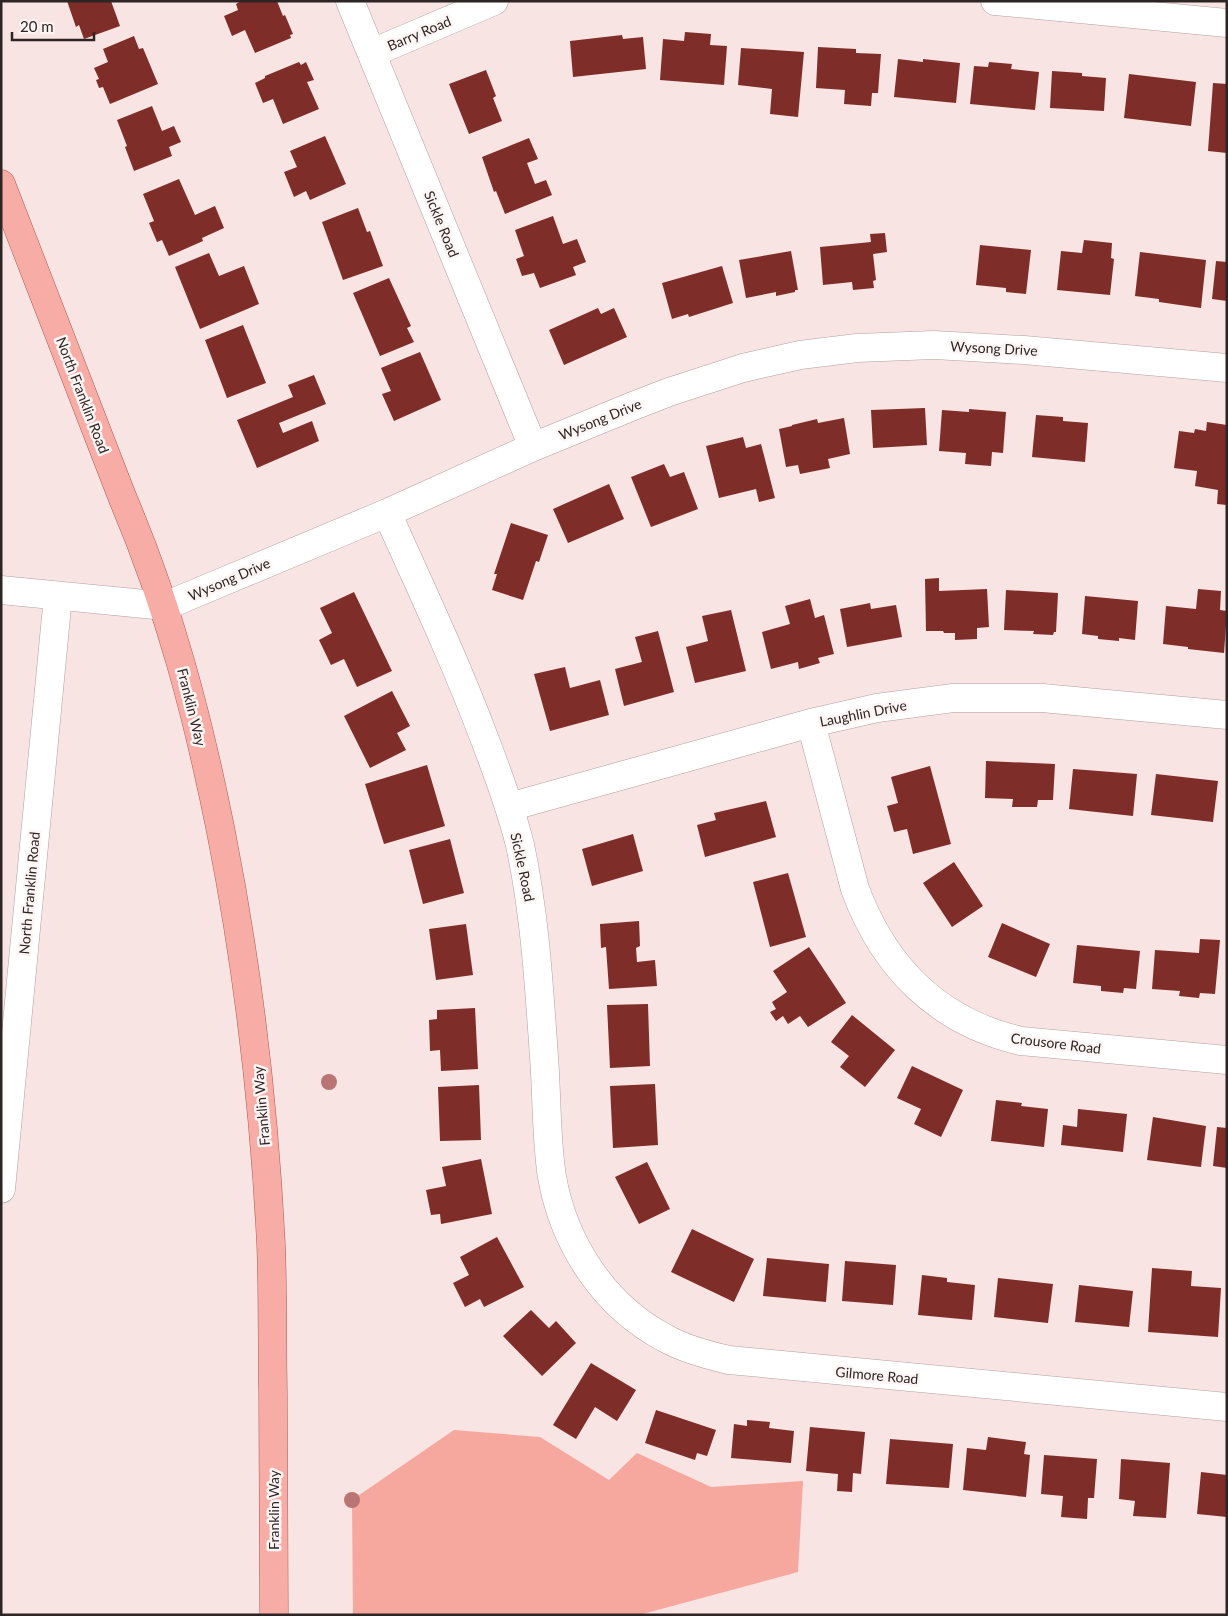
<svg xmlns="http://www.w3.org/2000/svg" width="1228" height="1616" font-family="Lato,sans-serif">
<style>
.green{fill:#f6a79e}
.building{fill:#7f2d29}
.lines{fill:none;stroke-linecap:round;stroke-linejoin:round}
.minor-casing{stroke:#b3a09e;stroke-width:29}
.major-casing{stroke:#ac5952;stroke-width:29}
.minor{stroke:#fff;stroke-width:28}
.major{stroke:#f7aca6;stroke-width:28}
.tree{fill:#ba7474}
.labels{text-anchor:middle;dominant-baseline:central;stroke-width:5;stroke-linejoin:round;paint-order:stroke}
.street-label{font-size:14px;fill:#2c2524;stroke:#fdf5f4}
</style>
<rect width="100%" height="100%" fill="#f8e4e2"/>
<path class="green" d="M 454,1430 L 540,1437 L 609,1480 L 637,1453 L 711,1487 L 803,1481 L 798,1572 L 639,1615 L 353,1615 L 352,1500 Z"/>
<path class="building" d="M 67,1 L 111,1 L 120,26 L 84,39 L 79,25 L 76,27 Z
M 241,1 L 277,1 L 283,16 L 285,15 L 293,34 L 290,35 L 291,38 L 255,53 L 245,30 L 232,36 L 224,16 L 238,10 L 236,4 Z
M 685,32 L 711,34 L 710,45 L 727,46 L 724,85 L 660,80 L 663,39 L 684,41 Z
M 622,35 L 623,39 L 643,37 L 646,69 L 573,77 L 570,41 Z
M 134,36 L 139,49 L 143,48 L 158,84 L 110,104 L 103,87 L 99,88 L 96,80 L 99,79 L 94,68 L 108,62 L 103,49 Z
M 818,47 L 856,49 L 856,53 L 881,54 L 878,93 L 872,93 L 871,106 L 844,104 L 845,90 L 816,88 Z
M 741,48 L 804,52 L 798,117 L 770,114 L 772,89 L 738,85 Z
M 898,59 L 923,62 L 923,59 L 960,63 L 956,103 L 894,97 Z
M 299,62 L 301,65 L 306,62 L 314,80 L 307,82 L 319,109 L 283,124 L 273,99 L 263,103 L 255,83 L 265,78 L 265,76 Z
M 989,62 L 1012,64 L 1011,69 L 1039,72 L 1035,110 L 970,104 L 974,66 L 988,67 Z
M 486,70 L 496,96 L 493,98 L 502,121 L 469,134 L 449,84 Z
M 1052,71 L 1082,73 L 1082,76 L 1106,78 L 1104,111 L 1050,108 Z
M 1129,74 L 1196,82 L 1191,126 L 1124,118 Z
M 1213,83 L 1227,84 L 1227,153 L 1208,151 Z
M 152,106 L 162,131 L 174,126 L 181,142 L 169,147 L 172,156 L 134,171 L 125,147 L 127,146 L 117,120 Z
M 325,136 L 346,184 L 310,200 L 306,191 L 294,197 L 284,172 L 297,167 L 290,151 Z
M 529,138 L 538,159 L 527,163 L 535,184 L 546,180 L 552,195 L 505,214 L 496,191 L 494,192 L 482,157 Z
M 179,179 L 195,215 L 215,206 L 224,228 L 202,238 L 203,241 L 169,256 L 162,240 L 157,242 L 149,223 L 154,221 L 143,194 Z
M 358,208 L 367,232 L 370,231 L 383,266 L 343,280 L 322,222 Z
M 553,216 L 563,244 L 577,239 L 586,262 L 573,267 L 576,275 L 540,288 L 534,273 L 522,276 L 516,259 L 524,256 L 515,230 Z
M 885,233 L 887,252 L 873,254 L 876,280 L 873,281 L 874,288 L 853,290 L 852,282 L 823,285 L 820,247 L 871,242 L 870,234 Z
M 1084,240 L 1112,243 L 1111,258 L 1114,259 L 1110,295 L 1057,290 L 1061,251 L 1082,253 Z
M 980,245 L 1031,250 L 1026,294 L 1006,292 L 1006,288 L 976,285 Z
M 791,251 L 798,290 L 795,290 L 795,292 L 776,296 L 776,292 L 746,298 L 739,260 Z
M 1140,252 L 1206,260 L 1201,308 L 1159,302 L 1159,299 L 1135,296 Z
M 209,253 L 219,276 L 244,266 L 259,304 L 200,329 L 175,267 Z
M 1216,261 L 1227,262 L 1227,301 L 1212,299 Z
M 722,266 L 733,303 L 689,317 L 688,314 L 672,319 L 662,283 Z
M 389,278 L 411,326 L 407,328 L 414,342 L 380,356 L 353,293 Z
M 598,308 L 601,314 L 614,308 L 627,337 L 564,365 L 549,330 Z
M 243,325 L 266,383 L 227,398 L 205,340 Z
M 420,352 L 441,400 L 394,421 L 382,394 L 391,391 L 381,368 Z
M 314,375 L 326,404 L 279,423 L 283,433 L 312,421 L 319,441 L 257,468 L 237,420 L 293,397 L 288,385 Z
M 925,408 L 927,445 L 873,448 L 871,410 Z
M 969,409 L 1006,412 L 1003,453 L 992,452 L 991,466 L 965,464 L 966,453 L 939,451 L 942,410 L 969,412 Z
M 1036,415 L 1063,417 L 1063,421 L 1088,423 L 1085,462 L 1032,457 Z
M 844,418 L 850,454 L 828,459 L 830,468 L 800,474 L 798,465 L 786,467 L 779,429 L 792,426 L 792,425 L 817,419 L 818,423 Z
M 1207,422 L 1227,425 L 1227,505 L 1217,504 L 1218,490 L 1195,486 L 1197,471 L 1174,468 L 1179,431 L 1194,433 L 1195,429 L 1206,431 Z
M 743,437 L 746,448 L 761,444 L 775,498 L 759,502 L 756,489 L 719,498 L 706,446 Z
M 664,464 L 670,477 L 684,472 L 698,509 L 651,527 L 631,477 Z
M 609,484 L 624,519 L 568,543 L 553,509 Z
M 511,523 L 548,535 L 539,562 L 536,561 L 523,600 L 492,590 L 497,574 L 494,574 Z
M 939,578 L 939,591 L 987,589 L 989,627 L 977,628 L 977,639 L 955,640 L 955,633 L 944,633 L 943,631 L 926,631 L 925,579 Z
M 1198,589 L 1221,591 L 1220,610 L 1227,611 L 1224,653 L 1188,649 L 1188,647 L 1163,644 L 1166,606 L 1196,609 Z
M 1006,590 L 1058,593 L 1056,632 L 1054,632 L 1053,635 L 1033,634 L 1034,631 L 1004,630 Z
M 354,592 L 392,671 L 357,687 L 344,659 L 331,665 L 319,640 L 332,633 L 320,608 Z
M 1085,596 L 1138,601 L 1135,640 L 1119,638 L 1119,641 L 1098,639 L 1098,636 L 1082,634 Z
M 810,599 L 815,618 L 824,615 L 834,654 L 818,658 L 820,663 L 799,669 L 798,662 L 771,669 L 762,632 L 790,624 L 785,606 Z
M 870,603 L 871,609 L 896,605 L 902,637 L 847,647 L 840,609 Z
M 731,610 L 746,671 L 695,683 L 686,647 L 708,641 L 702,616 Z
M 658,631 L 674,692 L 624,706 L 615,669 L 642,662 L 635,637 Z
M 565,667 L 570,688 L 600,680 L 609,715 L 550,731 L 534,674 Z
M 392,691 L 410,726 L 397,733 L 406,750 L 370,768 L 344,716 Z
M 986,761 L 1055,764 L 1053,800 L 1038,800 L 1037,807 L 1012,807 L 1013,799 L 985,798 Z
M 427,765 L 445,826 L 384,844 L 365,784 Z
M 930,766 L 951,844 L 913,854 L 907,829 L 894,832 L 887,806 L 898,803 L 891,777 Z
M 1073,769 L 1137,774 L 1133,816 L 1069,809 Z
M 1156,774 L 1218,781 L 1213,822 L 1151,815 Z
M 766,801 L 776,837 L 705,857 L 697,825 L 716,820 L 714,813 Z
M 633,834 L 643,871 L 592,886 L 582,849 Z
M 450,839 L 464,893 L 423,904 L 409,850 Z
M 954,862 L 983,906 L 952,927 L 923,883 Z
M 788,873 L 806,937 L 770,947 L 753,882 Z
M 639,921 L 640,946 L 636,948 L 637,962 L 655,960 L 657,986 L 609,989 L 606,947 L 601,948 L 600,924 Z
M 1002,923 L 1050,944 L 1036,977 L 988,957 Z
M 466,924 L 473,975 L 436,980 L 429,929 Z
M 1200,939 L 1220,940 L 1215,994 L 1200,993 L 1199,998 L 1179,996 L 1180,991 L 1152,989 L 1155,950 L 1199,953 Z
M 1077,945 L 1140,951 L 1136,989 L 1124,988 L 1123,993 L 1101,991 L 1101,986 L 1073,983 Z
M 809,947 L 846,1003 L 808,1027 L 800,1016 L 788,1024 L 783,1016 L 776,1021 L 770,1012 L 776,1009 L 772,1002 L 787,992 L 773,971 Z
M 648,1004 L 650,1066 L 610,1068 L 607,1005 Z
M 475,1008 L 478,1069 L 441,1071 L 440,1050 L 430,1051 L 429,1020 L 437,1019 L 437,1010 Z
M 852,1015 L 895,1050 L 865,1087 L 840,1067 L 849,1056 L 831,1042 Z
M 912,1066 L 963,1090 L 941,1137 L 914,1124 L 921,1109 L 897,1098 Z
M 655,1084 L 658,1145 L 613,1148 L 610,1086 Z
M 479,1085 L 481,1140 L 440,1141 L 438,1087 Z
M 996,1100 L 1022,1103 L 1021,1106 L 1048,1109 L 1044,1147 L 991,1141 Z
M 1078,1109 L 1127,1114 L 1123,1152 L 1061,1145 L 1063,1125 L 1077,1127 Z
M 1153,1117 L 1206,1126 L 1201,1167 L 1147,1160 Z
M 1217,1127 L 1227,1128 L 1227,1168 L 1213,1166 Z
M 481,1159 L 492,1214 L 441,1224 L 440,1214 L 431,1215 L 426,1190 L 446,1186 L 442,1167 Z
M 647,1162 L 670,1209 L 639,1224 L 615,1177 Z
M 692,1229 L 754,1259 L 734,1302 L 671,1272 Z
M 497,1237 L 524,1287 L 484,1307 L 480,1299 L 465,1307 L 453,1283 L 469,1275 L 460,1257 Z
M 767,1258 L 829,1264 L 826,1302 L 763,1296 Z
M 845,1261 L 896,1265 L 893,1305 L 842,1301 Z
M 1152,1268 L 1192,1271 L 1191,1286 L 1221,1288 L 1218,1337 L 1148,1332 Z
M 922,1275 L 947,1278 L 947,1282 L 975,1285 L 972,1320 L 918,1315 Z
M 998,1278 L 1053,1284 L 1048,1323 L 994,1317 Z
M 1079,1285 L 1133,1291 L 1129,1327 L 1075,1322 Z
M 531,1310 L 549,1328 L 556,1321 L 576,1343 L 542,1376 L 503,1336 Z
M 591,1363 L 636,1390 L 617,1421 L 595,1407 L 576,1439 L 553,1425 Z
M 656,1410 L 716,1430 L 707,1456 L 697,1453 L 695,1460 L 645,1443 Z
M 747,1420 L 770,1422 L 769,1428 L 794,1431 L 791,1463 L 731,1458 L 734,1424 L 747,1426 Z
M 810,1427 L 865,1432 L 861,1474 L 853,1473 L 852,1492 L 837,1491 L 838,1474 L 806,1471 Z
M 988,1437 L 1026,1442 L 1024,1454 L 1030,1455 L 1026,1497 L 963,1490 L 967,1448 L 986,1450 Z
M 890,1439 L 953,1444 L 949,1488 L 886,1484 Z
M 1044,1455 L 1097,1459 L 1094,1498 L 1088,1498 L 1087,1519 L 1061,1517 L 1063,1496 L 1041,1494 Z
M 1121,1459 L 1170,1463 L 1166,1518 L 1133,1516 L 1135,1501 L 1119,1499 Z
M 1201,1472 L 1227,1475 L 1227,1517 L 1197,1514 Z"/>
<g class="lines">
<defs>
<path id="minor" d="M 350,1 L 533,447
M 995,1 L 1227,23
M 372,53 L 494,1
M 387,513 C 421,588 456,663 485,740 C 498,774 511,809 520,845 C 535,915 539,986 544,1057 C 547,1095 546,1140 552,1177 C 564,1244 604,1306 665,1338 C 684,1349 707,1355 729,1360 L 1227,1407
M 1,590 L 165,606 L 387,513 L 533,447 L 633,406 L 669,392 L 743,368 L 800,355 L 857,348 L 934,345 L 1024,350 L 1227,368
M 811,723 L 855,889 C 884,967 938,1022 1021,1041 L 1227,1060
M 509,807 L 811,723 L 877,708 L 953,698 L 1042,698 L 1227,715
M 1,1189 L 58,596"/>
<path id="major" d="M 1,184 L 123,499 C 169,607 198,717 221,832 C 248,968 264,1106 271,1244 C 273,1294 272,1343 273,1393 C 273,1467 273,1541 274,1615"/>
</defs>
<use href="#minor" class="minor-casing"/>
<use href="#major" class="major-casing"/>
<use href="#minor" class="minor"/>
<use href="#major" class="major"/>
</g>
<g class="tree">
<circle cx="329" cy="1082" r="8"/>
<circle cx="352" cy="1500" r="8"/>
</g>
<g class="labels">
<g class="street-label">
<text transform="translate(419 33) rotate(-23)">Barry Road</text>
<text transform="translate(442 224) rotate(68)">Sickle Road</text>
<text transform="translate(994 348) rotate(3)">Wysong Drive</text>
<text transform="translate(83 395) rotate(69)">North Franklin Road</text>
<text transform="translate(600 419) rotate(-22)">Wysong Drive</text>
<text transform="translate(229 579) rotate(-23)">Wysong Drive</text>
<text transform="translate(192 707) rotate(76)">Franklin Way</text>
<text transform="translate(863 713) rotate(-11)">Laughlin Drive</text>
<text transform="translate(523 867) rotate(78)">Sickle Road</text>
<text transform="translate(29 893) rotate(-85)">North Franklin Road</text>
<text transform="translate(1056 1043) rotate(7)">Crousore Road</text>
<text transform="translate(261 1106) rotate(-95)">Franklin Way</text>
<text transform="translate(877 1375) rotate(5)">Gilmore Road</text>
<text transform="translate(273 1510) rotate(-90)">Franklin Way</text>
</g>
</g>
<rect width="1228" height="1616" fill="none" stroke="#2c2524" stroke-width="5"/>
<path d="M12 32v8h82v-8" fill="none" stroke="#2c2524" stroke-width="2.5"/>
<text x="20" y="32" font-size="15" fill="#2c2524" stroke="#fdf5f4" stroke-width="4" paint-order="stroke">20 m</text>
</svg>
